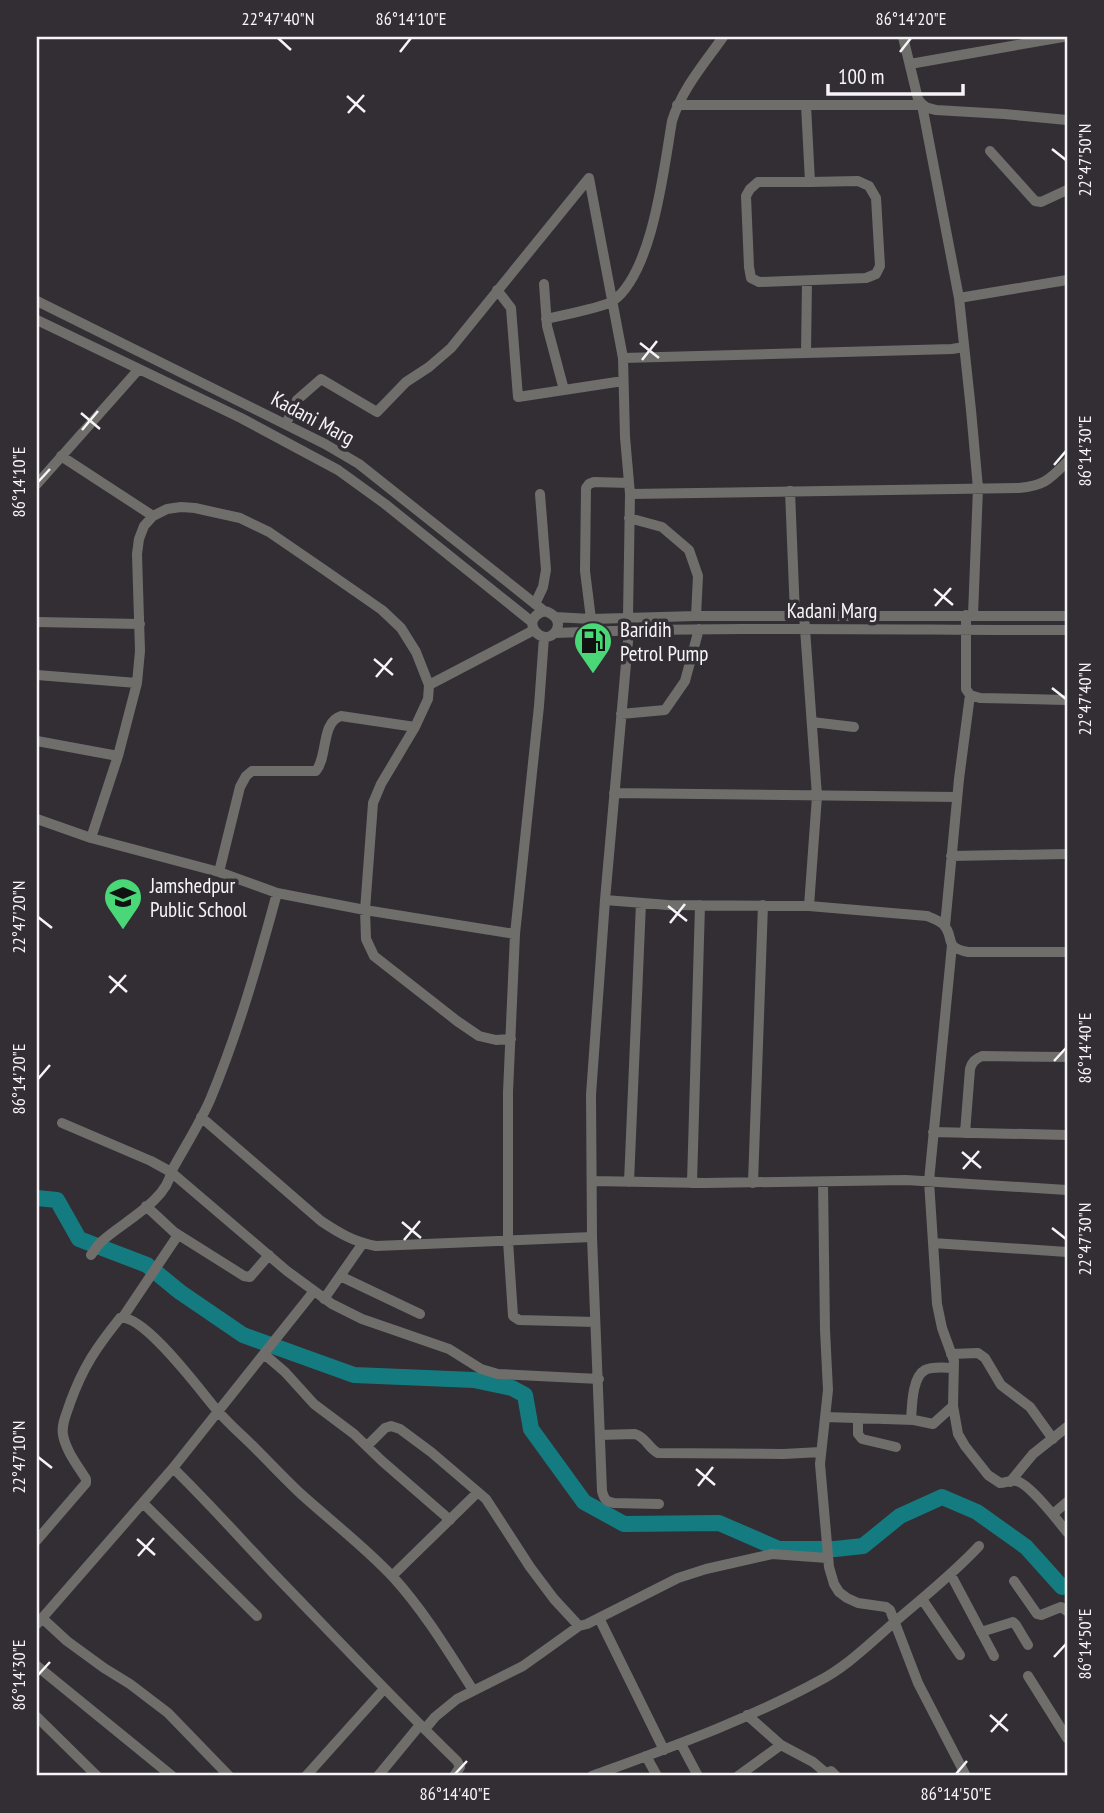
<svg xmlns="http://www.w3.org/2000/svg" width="1104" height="1813" font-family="'PT Sans Narrow',sans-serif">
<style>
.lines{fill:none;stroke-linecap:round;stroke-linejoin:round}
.river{stroke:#147c80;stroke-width:16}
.minor{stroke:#6f6e6b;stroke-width:10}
.ticks{fill:none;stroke:#f6f4f7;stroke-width:2.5}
.labels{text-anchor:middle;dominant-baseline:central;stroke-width:7;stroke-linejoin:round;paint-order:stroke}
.street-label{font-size:21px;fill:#f6f4f7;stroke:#322e34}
.poi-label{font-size:21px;fill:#f6f4f7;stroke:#322e34;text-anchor:start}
.neatline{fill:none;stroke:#f6f4f7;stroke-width:2.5}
.ticks-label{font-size:18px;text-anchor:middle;fill:#f6f4f7}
</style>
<rect width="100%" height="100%" fill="#322e34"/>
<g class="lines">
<path class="river" d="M 37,1198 L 57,1200 L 79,1239 L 147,1265 L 180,1292 L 243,1335 L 354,1375 L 474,1380 L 512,1388 L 525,1395 L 531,1429 L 584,1502 L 624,1524 L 719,1523 L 779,1549 L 835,1549 L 863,1546 L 900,1516 L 942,1497 L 977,1512 L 1026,1547 L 1062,1587 L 1067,1586"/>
<path class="minor" d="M 903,37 L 918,99 C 923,107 927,108 936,110 L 1004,114 L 1067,120
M 910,64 L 1063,37
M 677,105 L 922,105 L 959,298 L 971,410 L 978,488 L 973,615
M 806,105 L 810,182 L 858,181 L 869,186 L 876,198 L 880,266 L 876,274 L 866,278 L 759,282 L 751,278 L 749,267 L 746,196 L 750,189 L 758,182 L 810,182
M 990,151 L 1035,201 L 1041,202 L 1067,190
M 589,178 L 623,358 L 625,437 L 630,494 L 628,617
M 544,284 L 547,326 L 564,390
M 497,290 L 511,308 L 518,397 L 623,381
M 959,298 L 1067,280
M 37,301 L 325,444 L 359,464 L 544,611 C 553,613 562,621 556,631 C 544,649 517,621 544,611
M 546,319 C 559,316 605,307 613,301 C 653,272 664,167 672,121 C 682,89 704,64 723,37
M 37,320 L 241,418 L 338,470 L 385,504 L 532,622
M 806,353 L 952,349 L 964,347
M 623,358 L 806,353 L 807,281
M 286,424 L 297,400 L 321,379 L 377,412 L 406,382 L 429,367 L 451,348 L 589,178
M 61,456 L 153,516
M 37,484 L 139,369
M 790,491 L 795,615
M 630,494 L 1019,488 C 1044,486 1050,479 1067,462
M 629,518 L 662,527 L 689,550 L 698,576 L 696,616
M 535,604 L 543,587 L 546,570 L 540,494
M 804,615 L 817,796 L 809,906
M 966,615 L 966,689 L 970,695 L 980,698 L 1067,700
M 555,617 L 591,619 L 696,616 L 1067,616
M 591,619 L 585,571 L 586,488 L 589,484 L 594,482 L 629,483
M 37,622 L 140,624
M 629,630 L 605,900 L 591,1095 L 592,1237 L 602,1491 C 604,1499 606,1502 614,1503 L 659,1504
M 555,633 C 726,626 896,630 1067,630
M 544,637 L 539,706 L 515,934 L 508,1092 L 508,1241 L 513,1316 L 519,1320 L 595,1322
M 37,675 L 137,683
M 429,685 L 534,630
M 621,714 L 665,710 L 685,681 L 699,629
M 812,722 L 854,727
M 37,741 L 118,756
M 614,793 L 957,797
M 37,819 L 91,838 L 219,872 L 277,893 L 365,910 L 515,934
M 91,838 L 118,756 L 137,683 L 140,651 L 137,554 L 139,539 L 144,526 L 153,516 L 167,509 L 181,507 L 195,508 L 240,518 L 269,532 L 323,569 L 382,610 L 401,628 L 416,652 L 429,685 L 428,699 L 415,727 L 381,784 L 373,803 L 365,910 L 366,939 L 374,956 L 457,1021 L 479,1036 L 496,1040 L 511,1039
M 951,856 L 1067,854
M 219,872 L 240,787 L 246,776 L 252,771 L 316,771 C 328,756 321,722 341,716 L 415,727
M 605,900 L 668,905 L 809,906 L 927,916 C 932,918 938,920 943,924 C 956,938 942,947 968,952 L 1067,952
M 945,926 L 959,779 L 970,695
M 952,945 L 929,1181 L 937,1304 L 942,1328 L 954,1361 L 953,1406 L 958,1434 L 965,1446 L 988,1475 L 1000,1483 C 1005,1483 1011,1480 1016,1481 C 1029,1483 1058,1521 1067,1532
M 201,1117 L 321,1221 C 339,1233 354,1242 376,1246 L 592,1237
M 62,1123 L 151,1161 L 171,1172 L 287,1271 L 332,1304 L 362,1319 L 449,1349 L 481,1369 L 498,1374 L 599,1379
M 933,1132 L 1067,1135
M 965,1133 L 970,1069 C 972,1062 975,1059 982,1056 L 1067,1057
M 592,1181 L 705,1183 L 906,1180 L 1067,1190
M 629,1182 L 641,903
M 823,1182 L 825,1330 L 828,1390 L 820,1464 L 829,1567 L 834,1584 L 839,1592 L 847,1598 L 858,1603 L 886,1607 L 890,1610 L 918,1683 L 966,1776
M 692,1183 L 700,905
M 753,1183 L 763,905
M 146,1206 L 174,1232 L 244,1276 L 250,1277 L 269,1255
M 933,1243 L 1067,1252
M 91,1255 C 94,1251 97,1246 101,1242 C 121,1223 167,1201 171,1172 C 184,1148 199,1125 210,1100 C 238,1033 258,963 277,893
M 340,1276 L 420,1314
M 324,1299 L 363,1243
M 123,1317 L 178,1235
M 264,1354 L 285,1372 L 314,1404 L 354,1434 L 382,1461 L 450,1520
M 951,1354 L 978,1353 L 985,1358 L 1001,1385 L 1030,1407 L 1053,1439
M 826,1417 L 914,1420 L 933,1424 L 953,1406
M 858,1418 L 858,1434 L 862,1439 L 896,1447
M 911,1420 C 912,1406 912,1377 925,1370 C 933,1366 946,1368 954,1368
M 600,1435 L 635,1434 C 646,1437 648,1448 658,1453 L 783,1454 L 821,1452
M 367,1446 L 385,1428 L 391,1426 L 400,1429 L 431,1452 L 486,1499 L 530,1567 L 554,1599 L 579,1626 L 587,1624 L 678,1578 L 706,1569 L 772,1554 L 827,1558
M 173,1468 C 208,1502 239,1537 273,1573 C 334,1636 394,1700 457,1761 L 460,1767 L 454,1776
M 1010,1482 L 1033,1454 L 1067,1427
M 143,1503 L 257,1616
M 1053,1514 L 1067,1502
M 37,1540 L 86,1483 L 86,1479 C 78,1466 66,1451 63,1435 C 61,1424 67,1413 70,1403 C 83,1367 96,1348 120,1318 C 143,1314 196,1385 211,1403 C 224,1420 241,1434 256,1449 C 271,1464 286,1480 301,1494 C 332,1522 365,1547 393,1577 C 424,1611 448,1651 473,1690
M 951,1575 L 994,1656
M 392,1576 L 478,1492
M 1014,1581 L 1037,1614 L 1041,1615 L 1061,1607 L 1067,1611
M 922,1599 L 960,1655
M 42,1618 L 67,1641 L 104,1668 L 130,1684 L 168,1713 L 229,1776
M 599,1618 L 664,1750
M 37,1624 L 173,1468 L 314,1291
M 981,1632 L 1013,1622 L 1016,1625 L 1028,1645
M 37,1666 L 172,1776
M 1028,1676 L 1067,1738
M 747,1715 L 781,1745 L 813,1762 L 826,1773
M 37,1717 L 97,1776
M 425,1729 L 435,1717 L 457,1699 L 523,1666 L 579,1626
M 681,1744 L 698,1776
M 646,1756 L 657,1776
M 306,1776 L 384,1689
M 378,1776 L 420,1725
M 592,1776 C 668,1748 745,1721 817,1682 C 847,1667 871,1642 897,1620 C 925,1596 954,1573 979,1546
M 738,1776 L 781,1745
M 822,1776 L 831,1771 L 836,1776"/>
</g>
<path class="ticks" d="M 278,38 L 291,50M 400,52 L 411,38M 900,52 L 911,38M 347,96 L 365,112M 348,113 L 364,95M 1052,149 L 1066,160M 640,343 L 659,358M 642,360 L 657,341M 81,413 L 100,429M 82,430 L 98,411M 1054,465 L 1066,451M 38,482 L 50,469M 934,589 L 953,605M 935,606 L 951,588M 374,659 L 393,675M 376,677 L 392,658M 1052,688 L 1066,699M 668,906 L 687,921M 38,917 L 52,928M 670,923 L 685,904M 109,976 L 127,992M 110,993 L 126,975M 1054,1061 L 1066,1048M 38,1079 L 50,1065M 962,1152 L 981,1168M 963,1169 L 979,1151M 402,1222 L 421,1238M 1052,1228 L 1066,1239M 404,1240 L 420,1221M 38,1457 L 52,1468M 696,1469 L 715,1485M 698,1486 L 713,1467M 137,1539 L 155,1555M 138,1556 L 154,1538M 1054,1657 L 1066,1644M 38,1675 L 50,1662M 990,1715 L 1008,1731M 991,1732 L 1007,1714M 455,1774 L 467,1761M 956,1774 L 967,1761"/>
<defs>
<symbol id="fuel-pin" viewBox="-11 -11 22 30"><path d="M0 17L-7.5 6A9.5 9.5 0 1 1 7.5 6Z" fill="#4ad778" stroke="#322e34"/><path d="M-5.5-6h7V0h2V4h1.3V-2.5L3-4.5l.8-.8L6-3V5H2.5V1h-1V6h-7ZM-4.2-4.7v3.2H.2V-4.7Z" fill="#111"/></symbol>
<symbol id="school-pin" viewBox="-11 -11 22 30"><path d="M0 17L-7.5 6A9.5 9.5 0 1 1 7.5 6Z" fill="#4ad778" stroke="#322e34"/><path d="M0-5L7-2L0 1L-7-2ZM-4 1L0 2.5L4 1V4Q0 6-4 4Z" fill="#111"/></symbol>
</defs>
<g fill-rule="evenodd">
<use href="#fuel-pin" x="571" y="619" width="44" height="60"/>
<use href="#school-pin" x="101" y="875" width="44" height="60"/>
</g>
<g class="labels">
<g class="street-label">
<text transform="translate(313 418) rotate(28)">Kadani Marg</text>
<text x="832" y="610">Kadani Marg</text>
</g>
<g class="poi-label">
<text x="620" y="629">Baridih<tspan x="620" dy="24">Petrol Pump</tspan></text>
<text x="150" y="885">Jamshedpur<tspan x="150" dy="24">Public School</tspan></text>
</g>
</g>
<rect width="1104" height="1813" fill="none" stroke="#322e34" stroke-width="77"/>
<path d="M828 84v10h135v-10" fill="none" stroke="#f6f4f7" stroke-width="3.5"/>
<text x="838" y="84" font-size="21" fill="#f6f4f7" stroke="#322e34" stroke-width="5" paint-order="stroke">100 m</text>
<rect x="38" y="38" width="1028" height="1736" class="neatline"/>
<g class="ticks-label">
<text x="278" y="25">22°47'40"N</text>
<text x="411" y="25">86°14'10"E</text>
<text x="911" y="25">86°14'20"E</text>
<text transform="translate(1085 160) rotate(-90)" y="6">22°47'50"N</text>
<text transform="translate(1085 451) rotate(-90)" y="6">86°14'30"E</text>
<text transform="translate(19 482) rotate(-90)" y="6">86°14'10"E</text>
<text transform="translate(1085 699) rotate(-90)" y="6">22°47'40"N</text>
<text transform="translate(19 917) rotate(-90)" y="6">22°47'20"N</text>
<text transform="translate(1085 1048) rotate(-90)" y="6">86°14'40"E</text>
<text transform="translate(19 1079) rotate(-90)" y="6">86°14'20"E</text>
<text transform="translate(1085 1239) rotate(-90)" y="6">22°47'30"N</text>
<text transform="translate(19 1457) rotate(-90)" y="6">22°47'10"N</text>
<text transform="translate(1085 1644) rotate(-90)" y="6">86°14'50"E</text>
<text transform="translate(19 1675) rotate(-90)" y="6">86°14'30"E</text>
<text x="455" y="1800">86°14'40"E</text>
<text x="956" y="1800">86°14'50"E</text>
</g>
</svg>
